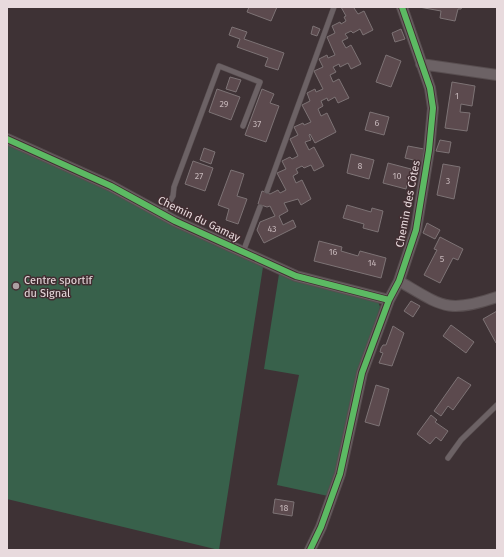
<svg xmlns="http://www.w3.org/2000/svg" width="504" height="557" font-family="'Fira Sans',sans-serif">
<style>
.green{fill:#38614b}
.building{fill:#5c4a4e;stroke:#7d7375}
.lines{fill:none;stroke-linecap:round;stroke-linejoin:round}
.lane-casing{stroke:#584e50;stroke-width:6}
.street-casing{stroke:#584e50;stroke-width:12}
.lane{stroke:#6c6265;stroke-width:5}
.street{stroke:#6c6265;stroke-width:10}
.cycleway-casing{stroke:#422e32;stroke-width:8}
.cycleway{stroke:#5cba63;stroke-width:6}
.poi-dot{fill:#ac9fa2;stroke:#422e32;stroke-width:1.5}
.labels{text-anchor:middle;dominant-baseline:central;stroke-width:3;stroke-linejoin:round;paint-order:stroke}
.number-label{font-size:9px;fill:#c5b6b9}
.street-label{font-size:11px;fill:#e8dadd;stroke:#422e32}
.poi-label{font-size:11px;fill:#e8dadd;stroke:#422e32;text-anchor:start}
</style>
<rect width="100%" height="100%" fill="#3e3235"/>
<path class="green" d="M 7,144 L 43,161 L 111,186 L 164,221 L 263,267 L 219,550 L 7,499 Z
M 279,274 L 341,293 L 378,301 L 380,307 L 360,371 L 346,440 L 328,496 L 277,485 L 299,375 L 264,369 Z"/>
<path class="building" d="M 249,7 L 277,7 L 271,21 L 247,12 Z
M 341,7 L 356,7 L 354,8 L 358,14 L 364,11 L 373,30 L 363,35 L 360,29 L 353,33 L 351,31 L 345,34 L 348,38 L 342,41 L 346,48 L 351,45 L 361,64 L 351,69 L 348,63 L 340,67 L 339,64 L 333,67 L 336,72 L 330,75 L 333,82 L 339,79 L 349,98 L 338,103 L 335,97 L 328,101 L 327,98 L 321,101 L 323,106 L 318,109 L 321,116 L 327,113 L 336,132 L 315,143 L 310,134 L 309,135 L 311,140 L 305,142 L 309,150 L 314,147 L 324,166 L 314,171 L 311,165 L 304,168 L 302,166 L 296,169 L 298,173 L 293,176 L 296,183 L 302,180 L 311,199 L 301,205 L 298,199 L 284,203 L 288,211 L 279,216 L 283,225 L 293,220 L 296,227 L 264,243 L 257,230 L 260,222 L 275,216 L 270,206 L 267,207 L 258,204 L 262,191 L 270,194 L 278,190 L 280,193 L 286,190 L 277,173 L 286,169 L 282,161 L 290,157 L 292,159 L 298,156 L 290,139 L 298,135 L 294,127 L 303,123 L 304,125 L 311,122 L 302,105 L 310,101 L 307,93 L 315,89 L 316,92 L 323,89 L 314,71 L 323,67 L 319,59 L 327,55 L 328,58 L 335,55 L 327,37 L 335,33 L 332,26 L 340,22 L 341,24 L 346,21 L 344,17 L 346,16 Z
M 419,7 L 462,7 L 461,9 L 458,9 L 455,21 L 440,18 L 441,11 Z
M 313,26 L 320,29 L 317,36 L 311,34 Z
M 232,27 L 247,32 L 244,39 L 284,53 L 278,70 L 265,66 L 268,58 L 237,47 L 240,39 L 229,35 Z
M 401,29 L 405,39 L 395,42 L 392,33 Z
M 386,55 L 401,61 L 391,87 L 376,82 Z
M 230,77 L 241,80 L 236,92 L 226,89 Z
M 452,82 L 475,86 L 472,106 L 461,104 L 460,112 L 470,113 L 467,131 L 445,128 Z
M 217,89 L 240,97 L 231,120 L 209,112 Z
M 262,89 L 274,94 L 270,103 L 279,106 L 266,142 L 245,135 Z
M 370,112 L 389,117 L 384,135 L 365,130 Z
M 440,140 L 451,142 L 449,153 L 436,151 Z
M 408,146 L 424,149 L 422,162 L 405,158 Z
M 204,148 L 215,152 L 211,164 L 200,160 Z
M 351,154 L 374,160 L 369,179 L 347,173 Z
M 193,161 L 213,168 L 205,191 L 185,184 Z
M 388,163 L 411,169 L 406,189 L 383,183 Z
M 443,164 L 460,167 L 454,199 L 437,195 Z
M 231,170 L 244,174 L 237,196 L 247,199 L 238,224 L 226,220 L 229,209 L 218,205 Z
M 347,205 L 371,212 L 372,208 L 383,211 L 378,232 L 363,228 L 364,224 L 343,218 Z
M 427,223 L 440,230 L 435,239 L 423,233 Z
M 440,237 L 463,249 L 458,260 L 453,258 L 440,283 L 424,275 L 437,250 L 434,249 Z
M 319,241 L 342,247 L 341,251 L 358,256 L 360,251 L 386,258 L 381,278 L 314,261 Z
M 411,301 L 420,306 L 413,317 L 404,311 Z
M 497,311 L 497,343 L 496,343 L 483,319 Z
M 451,325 L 474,342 L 466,353 L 443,336 Z
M 393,326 L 404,333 L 392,366 L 379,363 L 383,353 L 380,352 L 381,348 L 383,345 L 386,345 Z
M 458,377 L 471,385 L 453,410 L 448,406 L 441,416 L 434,411 Z
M 376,385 L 389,389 L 379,426 L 365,422 Z
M 431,415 L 437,420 L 435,422 L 448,431 L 441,441 L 436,437 L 430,444 L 417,434 Z
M 275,499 L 294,502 L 292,516 L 273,513 Z"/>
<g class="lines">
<defs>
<path id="lane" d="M 267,191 L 334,7
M 163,213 L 173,196 L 174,187 L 219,66 L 260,82 L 243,126
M 243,252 L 260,207
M 448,458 L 461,440 L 497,405"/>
<path id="street" d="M 421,64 L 497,75
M 7,139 L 111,186 L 175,221 L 296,276 L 389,300
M 399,281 C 442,306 447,314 497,297
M 310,550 L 321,527 L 340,474 L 362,373 L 389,300 L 399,281 L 416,230 L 429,150 L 433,108 L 430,88 L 402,7"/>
</defs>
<use href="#lane" class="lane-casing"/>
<use href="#street" class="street-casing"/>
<use href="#lane" class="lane"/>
<use href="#street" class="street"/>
<defs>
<path id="cycleway" d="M 7,139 L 111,186 L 175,221 L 296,276 L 389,300
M 310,550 L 321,527 L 340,474 L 362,373 L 389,300 L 399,281 L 416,230 L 429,150 L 433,108 L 430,88 L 402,7"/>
</defs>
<use href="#cycleway" class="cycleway-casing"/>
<use href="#cycleway" class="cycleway"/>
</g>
<circle class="poi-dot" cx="16" cy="286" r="4"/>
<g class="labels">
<g class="number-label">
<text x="457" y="96">1</text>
<text x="224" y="104">29</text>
<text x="377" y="123">6</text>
<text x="257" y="124">37</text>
<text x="360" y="166">8</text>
<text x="199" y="176">27</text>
<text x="397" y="176">10</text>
<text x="448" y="181">3</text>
<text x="272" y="229">43</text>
<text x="333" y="252">16</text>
<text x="442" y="259">5</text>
<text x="372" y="263">14</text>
<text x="284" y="508">18</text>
</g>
<g class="street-label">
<text transform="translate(408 204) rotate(-79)">Chemin des Côtes</text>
<text transform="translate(199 219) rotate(26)">Chemin du Gamay</text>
</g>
<g class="poi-label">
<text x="24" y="280">Centre sportif<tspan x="24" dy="13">du Signal</tspan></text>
</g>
</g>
<rect width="504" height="557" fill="none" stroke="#e8dadd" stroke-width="16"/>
</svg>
